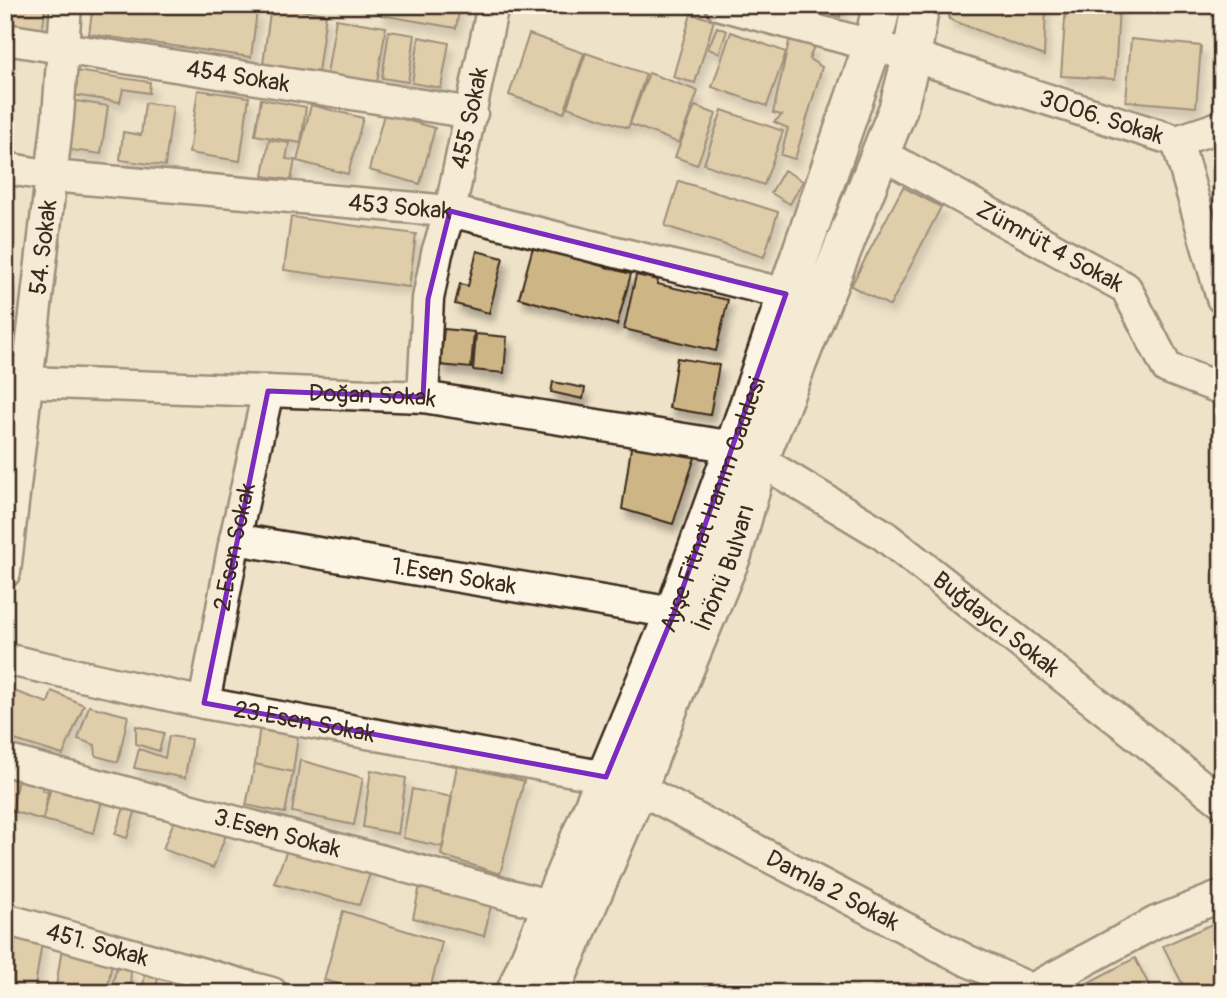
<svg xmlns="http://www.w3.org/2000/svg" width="1227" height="998" font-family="Pangolin,sans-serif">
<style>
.building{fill:#ceb585;stroke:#3b2a1e;stroke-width:2;filter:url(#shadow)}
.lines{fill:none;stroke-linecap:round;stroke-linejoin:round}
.minor-casing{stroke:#3b2a1e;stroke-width:35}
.major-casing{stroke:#3b2a1e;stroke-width:42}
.minor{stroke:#fcf5e5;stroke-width:30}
.major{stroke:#fcf5e5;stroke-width:37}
.marked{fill:none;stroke:#7b2cbf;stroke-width:5;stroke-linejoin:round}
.labels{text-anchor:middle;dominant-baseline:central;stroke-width:5;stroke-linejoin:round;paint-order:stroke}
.street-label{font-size:24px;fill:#3b2a1e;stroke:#fcf5e5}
</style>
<defs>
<filter id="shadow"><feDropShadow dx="4.5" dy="8" stdDeviation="3.5" flood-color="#0004"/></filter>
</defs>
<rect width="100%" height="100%" fill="#eee2c8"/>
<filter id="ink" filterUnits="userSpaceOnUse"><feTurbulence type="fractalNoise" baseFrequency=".0143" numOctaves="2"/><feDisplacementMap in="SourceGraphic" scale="14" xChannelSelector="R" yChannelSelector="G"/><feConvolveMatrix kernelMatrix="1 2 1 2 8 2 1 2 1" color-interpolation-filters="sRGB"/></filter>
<g filter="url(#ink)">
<path class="building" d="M 5,5 L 46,5 L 41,38 L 5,32 Z
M 93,5 L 219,5 L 257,11 L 251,57 L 89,34 Z
M 271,5 L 326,14 L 318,72 L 263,64 Z
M 383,5 L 460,5 L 456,28 L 381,15 Z
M 759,5 L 808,5 L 805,15 Z
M 822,5 L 843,5 L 840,17 L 820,12 Z
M 950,5 L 1046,5 L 1044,56 L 949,19 Z
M 1066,5 L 1119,5 L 1115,79 L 1061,76 Z
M 691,14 L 714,20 L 695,83 L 673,77 Z
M 336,19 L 386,27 L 377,82 L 327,74 Z
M 717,27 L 727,31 L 719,53 L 708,49 Z
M 389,31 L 415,35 L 408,82 L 382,78 Z
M 731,32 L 786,52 L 767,106 L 712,87 Z
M 529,34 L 584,53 L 564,113 L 509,95 Z
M 419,37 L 449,43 L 441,88 L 412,83 Z
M 790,37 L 814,46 L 809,59 L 822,67 L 795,159 L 781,155 L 788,128 L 774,122 L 782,115 L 773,113 Z
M 1131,39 L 1201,46 L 1196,107 L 1126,101 Z
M 586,53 L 646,74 L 628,128 L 567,107 Z
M 76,71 L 150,82 L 149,93 L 123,89 L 120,102 L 73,95 Z
M 649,73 L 698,91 L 679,143 L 630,124 Z
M 198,90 L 249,97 L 240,161 L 189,153 Z
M 63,99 L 108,106 L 101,154 L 56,148 Z
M 261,99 L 306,107 L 301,143 L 255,135 Z
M 145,103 L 173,106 L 165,166 L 120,160 L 123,132 L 141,135 Z
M 311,105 L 363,118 L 348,174 L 297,161 Z
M 695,106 L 716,114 L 697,165 L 675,157 Z
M 722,110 L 783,131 L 764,185 L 704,164 Z
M 384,114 L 435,128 L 420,184 L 369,170 Z
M 269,140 L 289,143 L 286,159 L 295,160 L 291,180 L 263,176 Z
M 784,170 L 803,181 L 790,204 L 771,193 Z
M 679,181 L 778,212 L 764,257 L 665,226 Z
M 903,187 L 941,207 L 890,306 L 851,286 Z
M 291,217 L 416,234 L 409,287 L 284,270 Z
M 533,247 L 631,274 L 617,325 L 519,298 Z
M 477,251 L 503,258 L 489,313 L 455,304 L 460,284 L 468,286 Z
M 636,275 L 658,280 L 657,284 L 728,300 L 716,351 L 624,329 Z
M 444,329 L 474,332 L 471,368 L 440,365 Z
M 476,334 L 507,337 L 504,373 L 473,370 Z
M 677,358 L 719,365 L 710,415 L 669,408 Z
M 553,382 L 585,388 L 583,399 L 551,392 Z
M 633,434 L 698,448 L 673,524 L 622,509 Z
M 5,688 L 48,703 L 52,691 L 84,705 L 63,755 L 5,737 Z
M 89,706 L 128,716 L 118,762 L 96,756 L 95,745 L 78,739 Z
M 260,725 L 299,729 L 293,772 L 255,764 Z
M 136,726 L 164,733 L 159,751 L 136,744 Z
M 169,736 L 191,739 L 185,778 L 134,768 L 139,749 L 165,758 Z
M 300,760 L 363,778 L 354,825 L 292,812 Z
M 5,763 L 20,767 L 12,811 L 5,810 Z
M 255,764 L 293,772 L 285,813 L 246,805 Z
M 457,765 L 524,781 L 500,874 L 441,855 Z
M 20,767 L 44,775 L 42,790 L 48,792 L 43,820 L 12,811 Z
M 371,770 L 406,778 L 398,834 L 363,827 Z
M 53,778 L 104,792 L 94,833 L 43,820 Z
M 412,789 L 452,797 L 443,847 L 403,838 Z
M 127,799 L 138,803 L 127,838 L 115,834 Z
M 177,813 L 227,832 L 213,868 L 163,849 Z
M 291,840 L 374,862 L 359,905 L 274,883 Z
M 422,876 L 493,897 L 484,936 L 413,918 Z
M 343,911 L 442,942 L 429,993 L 372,993 L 324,980 Z
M 1212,924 L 1222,942 L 1222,993 L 1187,993 L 1163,946 Z
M 5,931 L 42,942 L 34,993 L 5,993 Z
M 63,941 L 113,955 L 107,993 L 55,993 Z
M 1135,958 L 1153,993 L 1068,993 Z
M 117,966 L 131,970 L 130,989 L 112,986 Z
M 145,973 L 158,976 L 156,993 L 142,993 Z"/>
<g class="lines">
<defs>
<g id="minor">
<path id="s1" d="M 721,5 L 912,56 L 1177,141 L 1222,298"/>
<path id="s2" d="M 5,39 L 472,113"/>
<path d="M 1177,141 L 1222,126"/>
<path id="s3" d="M 880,153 L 1126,288 L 1167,368 L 1222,389"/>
<path id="s4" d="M 5,168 L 51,176 L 450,211 L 786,294"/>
<path id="s5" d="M 5,378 L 27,382 L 423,397 L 734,447"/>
<path id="s6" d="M 423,397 L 428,299 L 437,253 L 450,211 L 493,5"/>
<path id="s7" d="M 759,460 L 882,534 L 1222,802"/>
<path id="s8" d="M 235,539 L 674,613"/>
<path id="s9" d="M 5,572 L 58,117 L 66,5"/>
<path id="s10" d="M 5,659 L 204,703 L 606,777"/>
<path id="s11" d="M 204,703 L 235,539 L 268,391"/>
<path id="s12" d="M 5,760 L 551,906"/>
<path id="s13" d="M 638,788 L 968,961 L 1031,989 L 1033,993"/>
<path id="s14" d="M 5,919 L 272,993"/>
<path d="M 1025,993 L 1156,922 L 1222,896"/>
</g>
<g id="major">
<path id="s15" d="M 515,993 L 674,613 L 734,447 L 872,47 L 882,5"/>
<path id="s16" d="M 550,993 L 638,788 L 671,702 L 733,553 L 759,460 L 898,109 L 912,56 L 920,5"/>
</g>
</defs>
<use href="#minor" class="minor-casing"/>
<use href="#major" class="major-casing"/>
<use href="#minor" class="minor"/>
<use href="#major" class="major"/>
</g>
</g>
<path d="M0 0H1227V998H0ZM 450,211 L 786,294 L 674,613 L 606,777 L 204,703 L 268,391 L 423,397 L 428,299 Z" fill="#eee2c8" fill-opacity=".55" fill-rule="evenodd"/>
<path class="marked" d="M 450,211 L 786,294 L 674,613 L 606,777 L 204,703 L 268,391 L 423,397 L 428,299 Z"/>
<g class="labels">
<g class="street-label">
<text stroke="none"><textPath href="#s2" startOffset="236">454 Sokak</textPath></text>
<text stroke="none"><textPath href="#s1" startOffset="397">3006. Sokak</textPath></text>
<text stroke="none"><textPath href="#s6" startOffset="284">455 Sokak</textPath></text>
<text stroke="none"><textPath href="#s4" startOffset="397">453 Sokak</textPath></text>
<text stroke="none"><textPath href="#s9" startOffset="327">54. Sokak</textPath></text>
<text stroke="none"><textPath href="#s3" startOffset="194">Zümrüt 4 Sokak</textPath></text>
<text stroke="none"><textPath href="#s5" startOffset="368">Doğan Sokak</textPath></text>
<text stroke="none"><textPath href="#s15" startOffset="527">Ayşe Fitnat Hanım Caddesi</textPath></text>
<text stroke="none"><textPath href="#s11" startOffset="159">2.Esen Sokak</textPath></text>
<text stroke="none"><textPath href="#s16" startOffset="460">İnönü Bulvarı</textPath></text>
<text stroke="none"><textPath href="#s8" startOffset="222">1.Esen Sokak</textPath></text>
<text stroke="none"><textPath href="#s7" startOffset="289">Buğdaycı Sokak</textPath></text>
<text stroke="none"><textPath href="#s10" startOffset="306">23.Esen Sokak</textPath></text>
<text stroke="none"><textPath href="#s12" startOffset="282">3.Esen Sokak</textPath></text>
<text stroke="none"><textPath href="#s13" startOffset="220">Damla 2 Sokak</textPath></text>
<text stroke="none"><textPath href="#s14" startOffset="96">451. Sokak</textPath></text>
</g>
</g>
<rect width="1227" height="998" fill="none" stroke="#fcf5e5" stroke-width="28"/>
<rect x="14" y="14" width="1199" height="970" fill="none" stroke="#3b2a1e" stroke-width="2.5" filter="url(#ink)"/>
</svg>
